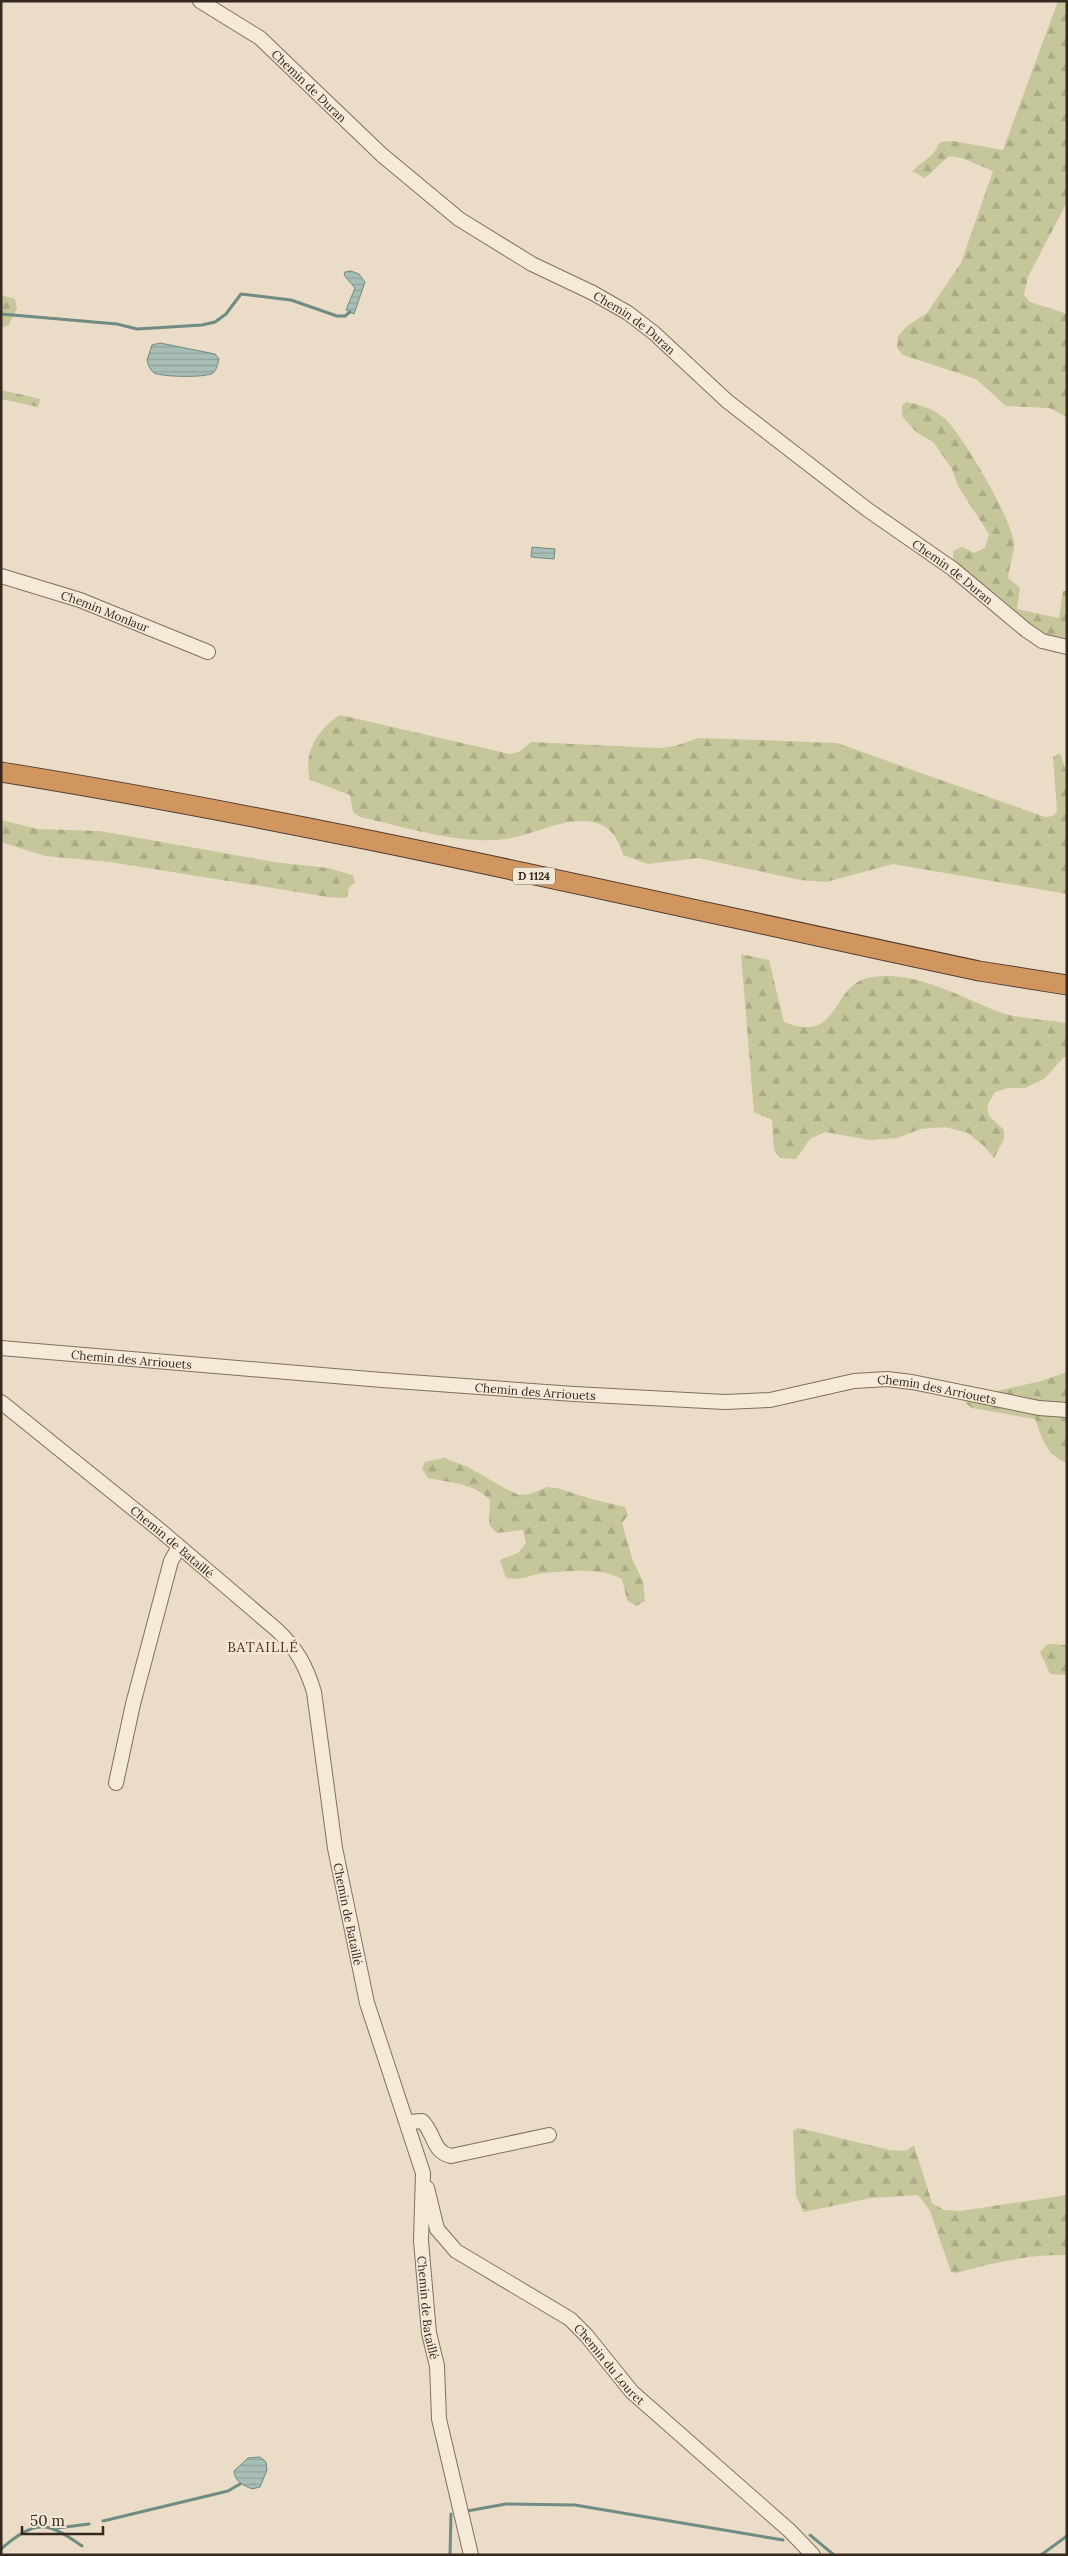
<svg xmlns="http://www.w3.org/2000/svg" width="1068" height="2556" font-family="Lora,serif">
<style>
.forest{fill:url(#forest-firs)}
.water{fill:url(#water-rules);stroke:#6f8b82}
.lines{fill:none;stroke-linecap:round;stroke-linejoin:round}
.stream{stroke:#6f8b82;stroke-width:3}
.minor-casing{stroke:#836e5d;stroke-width:16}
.highway-casing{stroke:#523e31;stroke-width:21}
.minor{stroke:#f5ead8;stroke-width:14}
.highway{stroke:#d1955f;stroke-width:19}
.labels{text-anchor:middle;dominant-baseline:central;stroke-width:5;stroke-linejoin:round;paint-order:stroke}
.shield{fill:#f2e7d5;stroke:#6e6156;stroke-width:1}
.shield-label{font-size:11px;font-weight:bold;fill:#352820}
.street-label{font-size:12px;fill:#352820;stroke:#f2e7d5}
.neighbourhood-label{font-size:14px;letter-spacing:1px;fill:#5d2b23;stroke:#f2e7d5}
</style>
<defs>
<pattern id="forest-firs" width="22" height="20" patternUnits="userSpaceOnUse" patternTransform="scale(1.25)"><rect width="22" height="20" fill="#c5c79b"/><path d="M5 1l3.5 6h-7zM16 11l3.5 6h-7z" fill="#aaab85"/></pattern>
<pattern id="water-rules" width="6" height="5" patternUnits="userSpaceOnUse" patternTransform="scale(1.25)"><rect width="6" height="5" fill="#a7beb5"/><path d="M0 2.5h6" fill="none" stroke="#90a39b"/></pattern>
</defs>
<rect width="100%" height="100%" fill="#eadcc6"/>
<path class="forest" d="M 1058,1 L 1067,1 L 1067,202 L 1028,277 L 1024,295 L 1030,302 L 1067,314 L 1067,417 L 1049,408 L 1006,406 L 976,379 L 903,355 L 897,348 L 898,336 L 907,326 L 927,313 L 961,263 L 993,171 L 962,158 L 949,156 L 925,178 L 912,171 L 934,153 L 940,142 L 953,141 L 1003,150 Z
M 1,295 L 15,299 L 17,309 L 8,326 L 1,327 Z
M 1,390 L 40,399 L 38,407 L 1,399 Z
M 906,402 C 921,405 932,408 944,418 C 962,433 1013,521 1014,544 C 1014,555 1009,567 1008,578 L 1020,588 L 1017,609 L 1059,618 L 1063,591 L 1067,591 L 1067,642 L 1042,636 L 953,562 L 953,551 L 962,547 L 974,553 L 985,548 L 989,534 L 958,486 L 952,469 L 934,443 L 915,431 L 902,416 L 902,406 Z
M 340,715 L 510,754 L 519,752 L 531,742 L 659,748 L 675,746 L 699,738 L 837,743 L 1045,817 L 1053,816 L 1057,811 L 1053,757 L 1058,754 L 1061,755 L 1067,775 L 1067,894 L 893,864 L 826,882 L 800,880 L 698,858 L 648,864 L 623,855 C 619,842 615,832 602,825 C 573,812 535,835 506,839 C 458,845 406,827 360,817 L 353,812 L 350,795 L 310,780 C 303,753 317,730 340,715 Z
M 1,820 L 38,829 L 100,831 L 274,862 L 328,868 L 353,875 L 355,883 L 349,887 L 347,898 L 328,897 L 110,862 L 45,856 L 1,842 Z
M 741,954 L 769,960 L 784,1022 C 843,1045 829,983 872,977 C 916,971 958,996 999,1012 C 1020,1019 1045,1020 1067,1023 L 1067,1057 L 1064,1057 L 1044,1079 L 1025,1088 L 1008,1088 L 995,1092 L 987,1106 L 989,1116 L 1004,1130 L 1004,1139 L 994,1158 L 984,1146 L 968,1133 L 945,1127 L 921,1129 L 897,1138 L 869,1140 L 825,1132 L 810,1139 L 796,1159 L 780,1158 L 774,1150 L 772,1120 L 754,1112 Z
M 1067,1372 L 1067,1463 C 1046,1455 1042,1438 1035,1419 L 972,1408 L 965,1403 L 967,1401 L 989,1403 L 997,1391 L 1041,1381 Z
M 444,1458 L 468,1467 L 506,1489 L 519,1495 L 530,1494 L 547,1487 L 557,1488 L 595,1500 L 625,1507 L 628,1515 L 622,1523 L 633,1561 L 643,1581 L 645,1601 L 636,1606 L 627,1600 L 622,1579 C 601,1567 568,1571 544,1573 C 530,1575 520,1581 506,1578 L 500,1560 L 518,1553 L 526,1543 L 523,1530 L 496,1533 L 489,1524 L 490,1500 C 476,1484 448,1482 428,1478 L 422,1469 L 425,1462 Z
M 1048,1644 L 1067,1645 L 1067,1675 L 1050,1674 L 1040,1652 Z
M 798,2128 L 890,2150 L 906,2151 L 914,2145 L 932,2203 L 944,2210 L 960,2211 L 1067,2195 L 1067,2255 C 1030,2254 991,2263 956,2273 L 951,2272 L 930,2211 L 918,2195 L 871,2198 L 804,2212 L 796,2196 L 793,2131 Z"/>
<path class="water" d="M 351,271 L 359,274 L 365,282 L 354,314 L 346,310 L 355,288 L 344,275 L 345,272 Z
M 160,343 L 215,354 L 219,359 C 218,364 217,369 213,373 C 206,378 162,377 154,373 C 150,370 148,365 147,360 L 152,345 Z
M 532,547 L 555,549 L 554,559 L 531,557 Z
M 260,2457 L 266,2462 L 267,2470 L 260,2487 L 252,2489 C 243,2485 235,2482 234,2471 L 248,2458 Z"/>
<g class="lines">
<path class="stream" d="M 1,314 L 117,324 L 137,329 L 202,325 L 215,322 L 226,314 L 241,294 L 291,300 L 337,316 L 345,316 L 350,312
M 467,2511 L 506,2504 L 575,2505 L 783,2540
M 103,2521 L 228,2491 L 240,2484
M 57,2528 L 89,2524
M 810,2535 L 834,2555
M 1,2549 C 36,2519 46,2521 82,2546
M 450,2555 L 451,2514
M 1041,2555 L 1067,2536"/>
<defs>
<g id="minor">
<path id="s1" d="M 200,1 L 260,38 L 382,155 L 459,219 L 532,264 L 593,293 L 628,313 L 654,333 L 727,401 L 868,510 L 953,569 L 1026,630 L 1042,641 L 1067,647"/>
<path id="s2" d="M 1,576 L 80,600 L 208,652"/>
<path id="s3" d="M 1,1348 L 382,1380 L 574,1394 L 725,1402 L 770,1400 L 854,1381 L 887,1379 L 912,1382 L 1039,1408 L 1067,1410"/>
<path id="s4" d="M 1,1402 L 161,1531 L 277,1630 C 297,1649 306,1666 314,1692 L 335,1848 L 367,2003 L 423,2173 L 421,2241 L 429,2333 L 437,2366 L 439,2419 L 471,2555"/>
<path d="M 116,1783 L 133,1704 L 171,1561 L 179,1547"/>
<path d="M 409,2122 L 422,2121 C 435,2133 432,2152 451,2156 L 549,2135"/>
<path id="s5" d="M 427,2188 L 437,2229 L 456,2251 L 570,2319 L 586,2335 L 632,2392 L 790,2531 L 813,2555"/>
</g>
<path id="highway" d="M 1,772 C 329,825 654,902 979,971 L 1067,985"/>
</defs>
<use href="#minor" class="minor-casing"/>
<use href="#highway" class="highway-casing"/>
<use href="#minor" class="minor"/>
<use href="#highway" class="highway"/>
</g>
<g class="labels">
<rect class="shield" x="513" y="867.5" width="42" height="17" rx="4"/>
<g class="shield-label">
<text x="534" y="876">D 1124</text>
</g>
<g class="street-label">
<text stroke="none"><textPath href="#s1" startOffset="139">Chemin de Duran</textPath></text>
<text stroke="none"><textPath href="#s1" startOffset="544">Chemin de Duran</textPath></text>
<text stroke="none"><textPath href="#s1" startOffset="949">Chemin de Duran</textPath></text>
<text stroke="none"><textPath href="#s2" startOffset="110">Chemin Monlaur</textPath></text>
<text stroke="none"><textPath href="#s3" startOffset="131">Chemin des Arriouets</textPath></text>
<text stroke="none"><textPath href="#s3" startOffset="536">Chemin des Arriouets</textPath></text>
<text stroke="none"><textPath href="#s3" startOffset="941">Chemin des Arriouets</textPath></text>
<text stroke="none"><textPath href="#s4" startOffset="221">Chemin de Bataillé</textPath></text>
<text stroke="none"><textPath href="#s4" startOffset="656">Chemin de Bataillé</textPath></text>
<text stroke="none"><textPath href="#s4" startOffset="1061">Chemin de Bataillé</textPath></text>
<text stroke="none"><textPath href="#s5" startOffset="264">Chemin du Louret</textPath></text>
</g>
<g class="neighbourhood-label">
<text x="263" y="1647">BATAILLÉ</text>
</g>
</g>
<rect width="1068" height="2556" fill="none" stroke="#352820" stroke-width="5"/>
<path d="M22 2526v8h81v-8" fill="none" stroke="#352820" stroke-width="2.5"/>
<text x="30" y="2526" font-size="15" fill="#352820" stroke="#f2e7d5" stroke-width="4" paint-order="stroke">50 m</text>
</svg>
